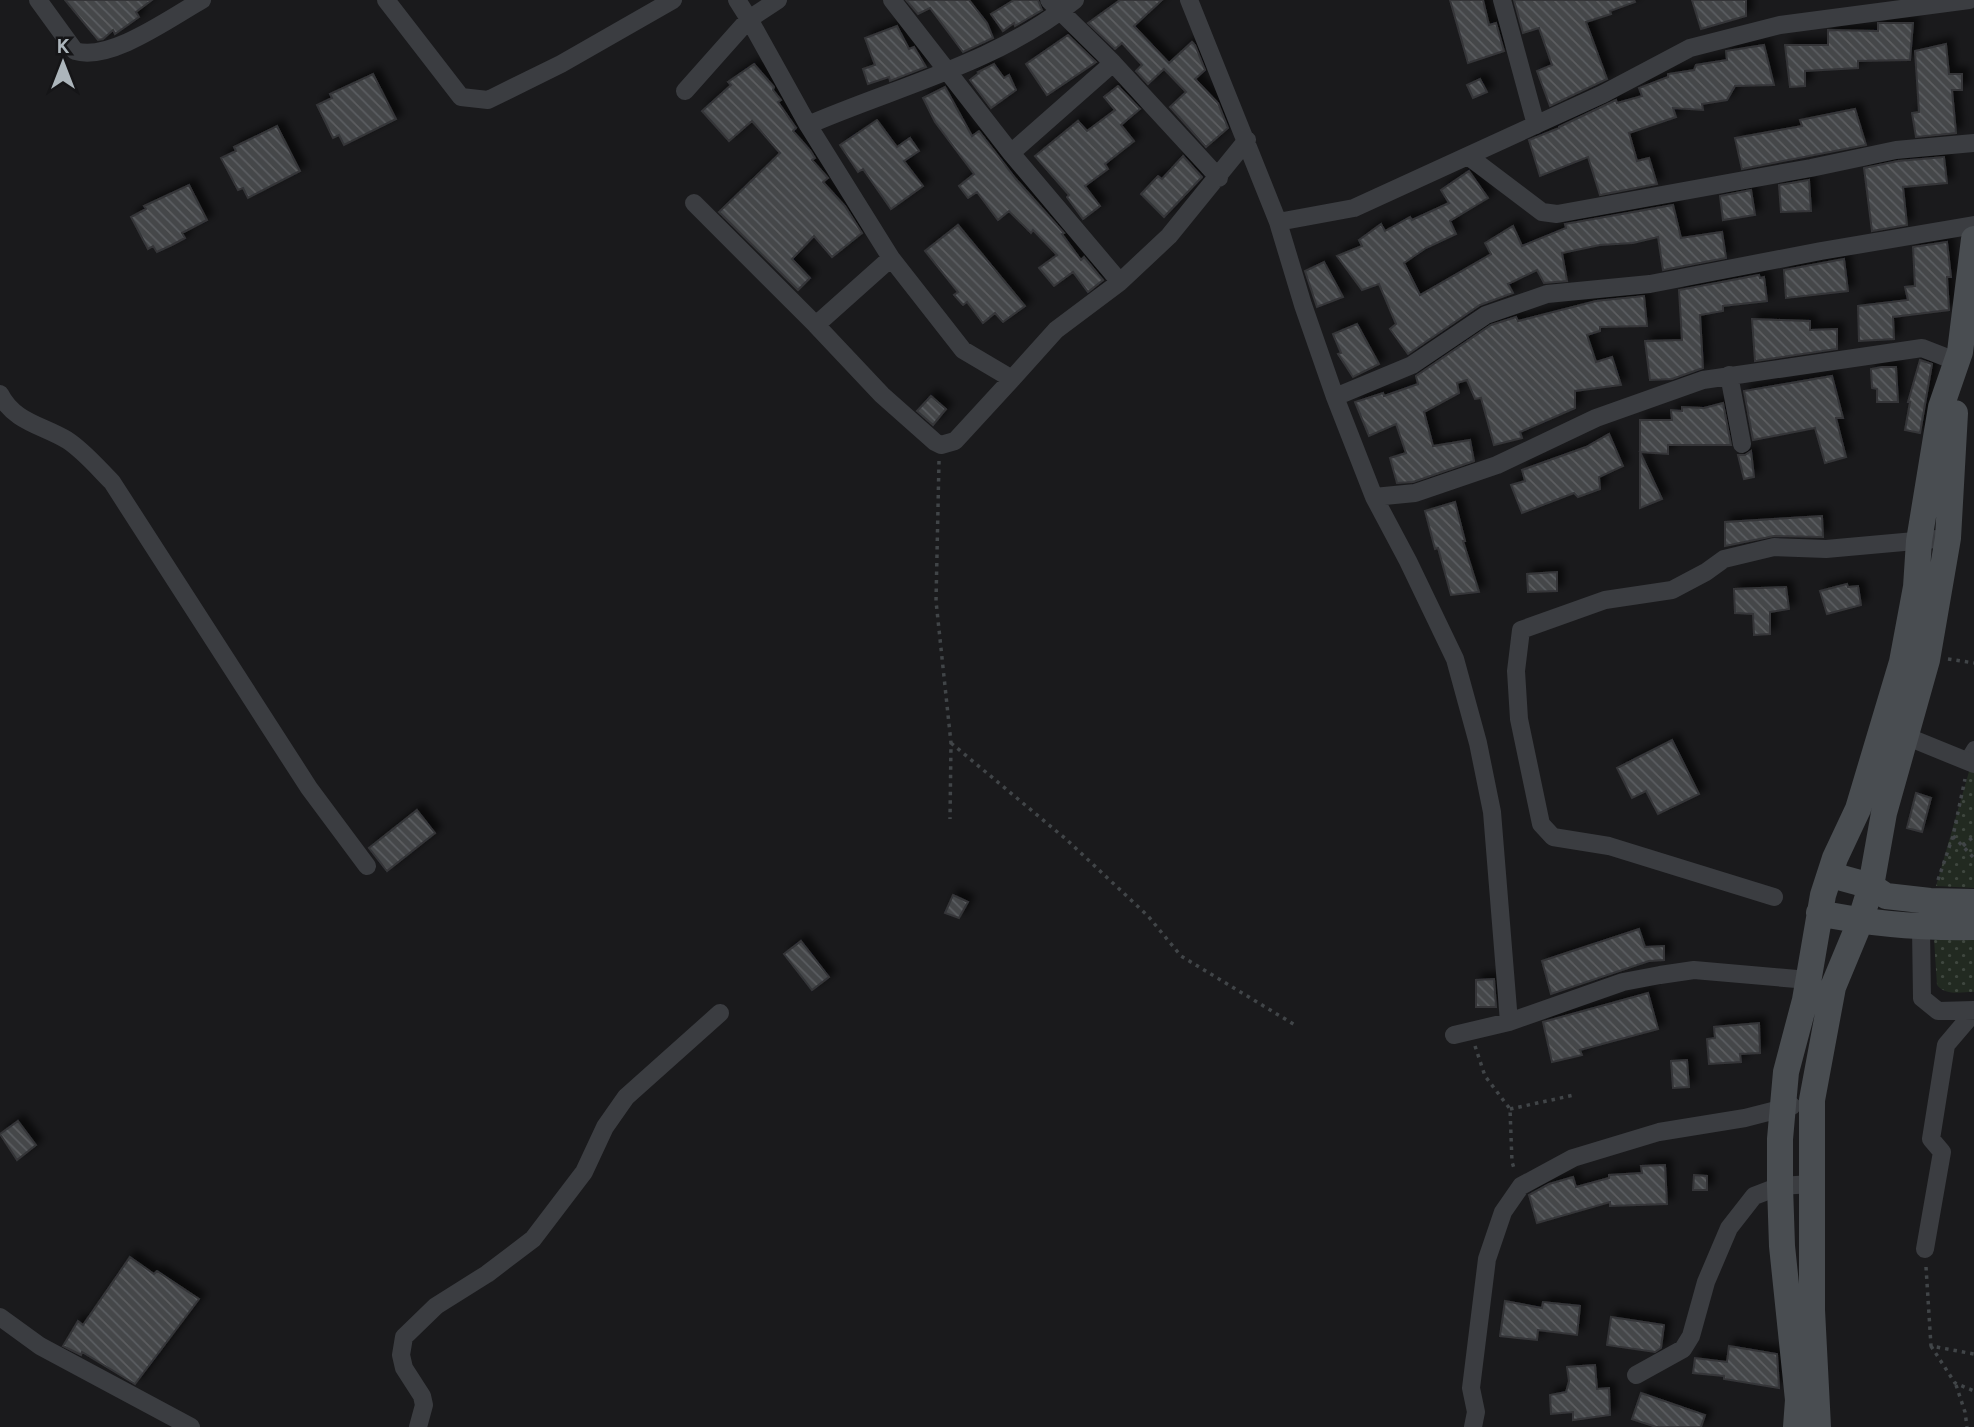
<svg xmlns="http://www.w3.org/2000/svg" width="1974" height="1427" font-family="Figtree,sans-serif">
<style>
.grass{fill:url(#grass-dots)}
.building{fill:url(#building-back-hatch);stroke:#343538;stroke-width:2;filter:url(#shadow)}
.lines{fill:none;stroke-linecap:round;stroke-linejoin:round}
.path{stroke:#414548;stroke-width:3.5;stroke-dasharray:3.5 5;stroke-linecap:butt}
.pedestrian{stroke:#3b3d41;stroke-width:14}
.minor{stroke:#3b3d41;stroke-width:18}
.secondary{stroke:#494d51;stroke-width:26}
</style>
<defs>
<pattern id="grass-dots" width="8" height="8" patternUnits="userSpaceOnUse" patternTransform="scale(1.75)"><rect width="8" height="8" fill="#222a21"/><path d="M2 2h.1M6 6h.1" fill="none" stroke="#3f473f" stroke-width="1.8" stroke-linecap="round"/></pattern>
<pattern id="building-back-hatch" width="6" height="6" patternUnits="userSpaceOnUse" patternTransform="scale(1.75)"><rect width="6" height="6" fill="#444649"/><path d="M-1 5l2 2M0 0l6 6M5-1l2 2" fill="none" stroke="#5c5e61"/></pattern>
<filter id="shadow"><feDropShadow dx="6" dy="-6" stdDeviation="3.5" flood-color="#0009"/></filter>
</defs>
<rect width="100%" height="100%" fill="#1a1a1c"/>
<path class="grass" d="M 1970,768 L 1974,770 L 1974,888 L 1936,886 Z
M 1974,938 L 1974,992 C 1961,992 1946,996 1937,985 L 1934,939 Z"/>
<path class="building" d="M 65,0 L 152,0 L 136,12 L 139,17 L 115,34 L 113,30 L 103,39 L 98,40 Z
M 906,0 L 969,0 L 987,23 L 993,38 L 963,52 L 930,8 L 918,14 Z
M 1014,0 L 1038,0 L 1042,10 L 1015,26 L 1014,23 L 1003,31 L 991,14 Z
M 1120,0 L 1162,0 L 1134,26 L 1169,63 L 1192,42 L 1195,45 L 1205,70 L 1195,79 L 1218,103 L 1228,128 L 1206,147 L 1170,107 L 1186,92 L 1164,69 L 1148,84 L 1136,71 L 1142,65 L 1122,43 L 1115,49 L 1088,23 Z
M 1450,0 L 1483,0 L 1489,25 L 1496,23 L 1504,51 L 1468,63 Z
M 1514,0 L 1634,0 L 1635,2 L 1610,11 L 1611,14 L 1586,22 L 1607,79 L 1550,106 L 1537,71 L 1552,65 L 1539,28 L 1523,33 Z
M 1692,0 L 1746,0 L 1746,16 L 1701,29 Z
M 1878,23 L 1913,23 L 1910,60 L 1858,61 L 1858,68 L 1805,71 L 1805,86 L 1790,87 L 1785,45 L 1828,45 L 1828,30 L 1878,31 Z
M 897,26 L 909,49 L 914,47 L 926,67 L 890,81 L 889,77 L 868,84 L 863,69 L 875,65 L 865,38 Z
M 1068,35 L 1096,62 L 1047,95 L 1026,64 Z
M 1946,44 L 1949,74 L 1962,74 L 1962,90 L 1952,90 L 1956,133 L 1916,137 L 1912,113 L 1919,112 L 1915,51 Z
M 1764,45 L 1774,85 L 1735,86 L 1727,100 L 1702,104 L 1703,110 L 1673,108 L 1676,117 L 1629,133 L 1637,161 L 1649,158 L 1657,184 L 1600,195 L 1588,157 L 1540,176 L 1529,140 L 1559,128 L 1559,127 L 1616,100 L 1617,103 L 1642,96 L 1639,88 L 1668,77 L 1668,74 L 1694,70 L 1696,65 L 1727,60 L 1726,51 Z
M 754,64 L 774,87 L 773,90 L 781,100 L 778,102 L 796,128 L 793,131 L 810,150 L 815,158 L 812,160 L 828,178 L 823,182 L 845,206 L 862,233 L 832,257 L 814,236 L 792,259 L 810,278 L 798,290 L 719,212 L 780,153 L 752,121 L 729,141 L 702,111 L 731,85 L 728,82 Z
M 994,64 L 1004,78 L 1009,75 L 1016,90 L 991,108 L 970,80 L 979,73 L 978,72 Z
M 373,74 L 396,119 L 344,145 L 339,135 L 333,138 L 317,105 L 332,98 L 330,94 Z
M 1480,79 L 1487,92 L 1473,98 L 1467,85 Z
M 1118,86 L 1140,109 L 1121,125 L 1134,141 L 1105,164 L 1108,169 L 1085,186 L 1100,206 L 1083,219 L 1067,197 L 1069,195 L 1035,156 L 1078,121 L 1087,131 L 1115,110 L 1104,97 Z
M 945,87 L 972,136 L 979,131 L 1016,179 L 1064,233 L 1062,234 L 1081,260 L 1084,257 L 1103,280 L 1088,292 L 1073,272 L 1054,286 L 1039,268 L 1057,255 L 1033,230 L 1031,233 L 1009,211 L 998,220 L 977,192 L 968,198 L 959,186 L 974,174 L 935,122 L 923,98 Z
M 1855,109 L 1866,145 L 1742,169 L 1735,138 L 1802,126 L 1800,120 Z
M 877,120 L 897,147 L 910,138 L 919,151 L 904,161 L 923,186 L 891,209 L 863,169 L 858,172 L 840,145 Z
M 277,126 L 300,171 L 248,198 L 243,188 L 238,190 L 221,158 L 236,151 L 234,147 Z
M 1183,156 L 1202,177 L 1164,217 L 1141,194 L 1158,176 L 1162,179 Z
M 1944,157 L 1947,183 L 1903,187 L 1907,225 L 1872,231 L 1864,168 L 1898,161 Z
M 1469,171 L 1488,198 L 1450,221 L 1456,234 L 1426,248 L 1404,263 L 1420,295 L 1491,254 L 1485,243 L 1513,226 L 1522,246 L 1566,228 L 1565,224 L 1673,205 L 1681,238 L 1722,232 L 1726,258 L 1663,270 L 1658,237 L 1633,243 L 1600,245 L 1562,253 L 1567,281 L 1544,283 L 1537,270 L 1508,284 L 1513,293 L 1480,305 L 1408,354 L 1390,329 L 1396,324 L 1379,284 L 1362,290 L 1337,256 L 1362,246 L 1359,240 L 1381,224 L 1385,231 L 1410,217 L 1412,220 L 1449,203 L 1441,190 Z
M 1809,180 L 1811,211 L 1781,212 L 1779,185 Z
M 189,185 L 207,220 L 182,233 L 185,238 L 172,245 L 157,252 L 153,246 L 148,249 L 131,217 L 146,209 L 144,206 Z
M 1751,190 L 1755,215 L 1723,220 L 1720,196 Z
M 958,225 L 1025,306 L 1003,322 L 995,313 L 983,323 L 967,302 L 963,305 L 954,295 L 958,292 L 925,251 Z
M 1947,242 L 1951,277 L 1947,277 L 1949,310 L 1893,317 L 1894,339 L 1859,341 L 1858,306 L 1908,300 L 1905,287 L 1915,286 L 1913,247 Z
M 1844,259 L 1848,291 L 1786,298 L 1784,270 Z
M 1324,262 L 1343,297 L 1317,307 L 1305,271 Z
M 1759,275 L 1760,278 L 1764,277 L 1767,301 L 1723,306 L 1723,311 L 1700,315 L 1703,368 L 1672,379 L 1650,380 L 1645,341 L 1682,340 L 1679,290 Z
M 1644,296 L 1647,326 L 1600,327 L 1600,331 L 1587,335 L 1596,362 L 1612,357 L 1621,385 L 1575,391 L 1575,408 L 1520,432 L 1522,438 L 1494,445 L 1481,398 L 1475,399 L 1467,380 L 1457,383 L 1459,393 L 1424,412 L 1433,446 L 1470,440 L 1474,461 L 1413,482 L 1397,483 L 1390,458 L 1406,453 L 1396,424 L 1369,436 L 1355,402 L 1383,393 L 1384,396 L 1418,384 L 1416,376 L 1491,325 L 1516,317 L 1518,321 L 1596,301 Z
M 1752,319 L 1810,321 L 1810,330 L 1837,329 L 1837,349 L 1755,361 Z
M 1357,324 L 1379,364 L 1353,377 L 1338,354 L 1341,353 L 1333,334 Z
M 1920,360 L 1932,364 L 1920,433 L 1905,430 L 1910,402 L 1908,402 Z
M 1882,367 L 1896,367 L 1898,402 L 1877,402 L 1877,389 L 1872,388 L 1871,369 Z
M 1832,376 L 1843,418 L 1836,418 L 1846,457 L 1825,463 L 1815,428 L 1753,440 L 1744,391 Z
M 931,396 L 946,409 L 933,425 L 917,411 Z
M 1723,403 L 1731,445 L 1668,445 L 1668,454 L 1640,452 L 1662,499 L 1640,508 L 1640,420 L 1672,420 L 1671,410 L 1682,411 L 1682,407 L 1704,408 Z
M 1609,434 L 1623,466 L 1599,477 L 1600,489 L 1578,497 L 1574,493 L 1522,513 L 1511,485 L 1525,481 L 1522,470 L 1586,447 Z
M 1751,451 L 1754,477 L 1744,479 L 1738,455 L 1745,455 Z
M 1455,502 L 1465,541 L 1463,541 L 1479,592 L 1451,595 L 1438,548 L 1435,549 L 1425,511 Z
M 1822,516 L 1823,537 L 1774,536 L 1725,546 L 1725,522 Z
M 1557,572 L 1557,591 L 1528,592 L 1527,574 Z
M 1847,584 L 1848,587 L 1858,586 L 1861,605 L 1827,614 L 1820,591 Z
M 1786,587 L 1789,609 L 1770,612 L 1770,634 L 1754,635 L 1753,614 L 1735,613 L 1734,589 Z
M 1672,740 L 1699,794 L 1658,814 L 1646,791 L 1632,798 L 1617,768 Z
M 1916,793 L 1931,798 L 1922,832 L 1907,828 Z
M 417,810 L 435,833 L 387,871 L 369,848 Z
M 953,895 L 968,902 L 959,918 L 945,913 Z
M 1639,929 L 1645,947 L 1664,946 L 1664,960 L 1649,961 L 1551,994 L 1542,961 Z
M 801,941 L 829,977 L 812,990 L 784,954 Z
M 1494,979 L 1496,1007 L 1476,1007 L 1476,980 Z
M 1648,993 L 1658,1029 L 1580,1050 L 1582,1055 L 1552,1062 L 1543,1022 Z
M 1759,1023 L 1760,1053 L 1740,1054 L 1741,1062 L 1709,1064 L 1707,1039 L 1715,1038 L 1714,1027 Z
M 1687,1060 L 1689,1087 L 1673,1088 L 1671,1061 Z
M 18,1121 L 36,1145 L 17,1160 L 0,1134 Z
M 1665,1165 L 1667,1204 L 1610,1206 L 1610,1202 L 1537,1223 L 1529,1195 L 1549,1184 L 1573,1177 L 1576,1187 L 1609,1178 L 1609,1175 L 1642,1173 L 1641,1166 Z
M 1694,1175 L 1707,1176 L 1707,1190 L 1693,1190 Z
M 130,1257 L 154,1274 L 157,1271 L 199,1299 L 135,1384 L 82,1352 L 81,1355 L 63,1346 L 78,1321 L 83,1325 Z
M 1505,1301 L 1542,1308 L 1543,1302 L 1580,1306 L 1577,1335 L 1538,1330 L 1537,1340 L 1500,1336 Z
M 1611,1317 L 1664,1325 L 1661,1348 L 1655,1352 L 1607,1345 Z
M 1729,1346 L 1777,1354 L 1779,1388 L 1724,1379 L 1724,1376 L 1693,1373 L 1695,1358 L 1727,1362 Z
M 1595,1365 L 1597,1389 L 1609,1388 L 1610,1415 L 1573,1420 L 1573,1412 L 1551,1414 L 1550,1395 L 1566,1392 L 1569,1381 L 1567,1367 Z
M 1641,1393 L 1705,1415 L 1701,1427 L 1656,1427 L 1632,1419 Z"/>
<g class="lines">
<path class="path" d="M 939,461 L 936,601 L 951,743 L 950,819
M 1948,659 L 1974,663
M 951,743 L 1067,840 L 1148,916 L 1181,956 L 1295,1025
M 1953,836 L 1974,858
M 1963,846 L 1974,836
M 1938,880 L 1953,836 L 1965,779
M 1475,1046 L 1485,1076 L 1510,1109 L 1512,1162 L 1515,1171
M 1510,1109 L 1574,1095
M 1926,1267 L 1931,1346 L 1974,1354
M 1931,1346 L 1955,1383 L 1974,1391
M 1956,1385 L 1965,1412 L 1967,1427"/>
<path class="pedestrian" d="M 1966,761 L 1974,748"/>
<path class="minor" d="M 38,0 L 75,51 C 110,62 170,18 202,0
M 386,0 L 461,97 L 488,100 L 561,64 L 673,0
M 737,0 L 749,19 L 808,125 L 891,258 L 963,350 L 1012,379 L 1056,330 L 1120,282 L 1169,236 L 1247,140
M 892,0 L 1011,153 L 1120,282
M 1049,0 L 1113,63 L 1219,178
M 1189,0 L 1278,222 L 1303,305 L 1335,397 L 1374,497 L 1415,493 L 1497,465 L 1596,418 L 1703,380 L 1922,348 L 1958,362
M 1502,0 L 1536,125
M 685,91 L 749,19 L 778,0
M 808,125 C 898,86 997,63 1075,0
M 1011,153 L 1113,63
M 1468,156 L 1542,212 L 1557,214 L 1811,168 L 1896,150 L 1974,143
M 694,203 L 816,325 L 882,395 L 935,442 L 941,445 L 955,441 L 1012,379
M 1278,222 L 1354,208 L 1603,94 L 1690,48 L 1780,25 L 1969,0
M 816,325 L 891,258
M 1729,375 L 1742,444
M 0,394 C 14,422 42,425 67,440 C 84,451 98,468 112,482 L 309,788 L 367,866
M 1335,397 L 1412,365 L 1486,315 L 1547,294 L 1650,284 L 1821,251 L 1974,225
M 1374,497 L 1408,561 L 1455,659 L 1478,743 L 1492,812 L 1509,1022
M 1898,733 L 1974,764
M 1774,897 L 1609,846 L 1553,837 L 1541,824 L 1519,719 L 1516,671 L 1521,630 L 1605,600 L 1672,590 L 1706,572 L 1724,559 L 1774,547 L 1826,549 L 1948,538
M 1921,928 L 1922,998 L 1938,1011 L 1974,1010
M 1454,1035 L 1509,1022 L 1623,982 L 1660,975 L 1694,970 L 1808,980
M 1925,1249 L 1942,1152 L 1931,1139 L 1946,1045 L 1974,1012
M 0,1317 L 40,1346 L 191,1427
M 1636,1375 L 1683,1349 L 1691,1336 L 1706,1282 L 1729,1228 L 1754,1196 L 1780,1186 L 1812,1184
M 418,1427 L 424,1405 L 422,1396 L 404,1368 L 401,1355 L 404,1337 L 436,1306 L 487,1274 L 533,1239 L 584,1172 L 605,1127 L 626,1097 L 720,1013
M 1473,1427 L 1476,1412 L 1471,1388 L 1487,1259 L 1503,1212 L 1521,1186 L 1573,1158 L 1659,1132 L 1745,1118 L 1792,1106"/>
<path class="secondary" d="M 1831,875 L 1871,886 L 1886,896 L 1930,901 L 1974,902
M 1819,913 C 1871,924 1921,928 1974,927
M 1796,1427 L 1798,1400 L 1782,1246 L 1780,1186 L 1780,1139 L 1786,1072 L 1805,1000 L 1823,895 L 1835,858 L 1858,809 L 1902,662 L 1916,587 L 1919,541 L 1941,407 L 1960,352 L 1974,239
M 1818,1427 L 1812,1310 L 1812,1100 L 1833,987 L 1860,922 L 1871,886 L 1884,813 L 1927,660 L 1948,538 L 1955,413"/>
</g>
<g transform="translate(63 63)" stroke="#151517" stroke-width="5" paint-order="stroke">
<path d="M0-5L12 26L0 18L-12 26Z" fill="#acb5bb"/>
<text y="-10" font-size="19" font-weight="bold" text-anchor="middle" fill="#acb5bb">K</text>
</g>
</svg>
